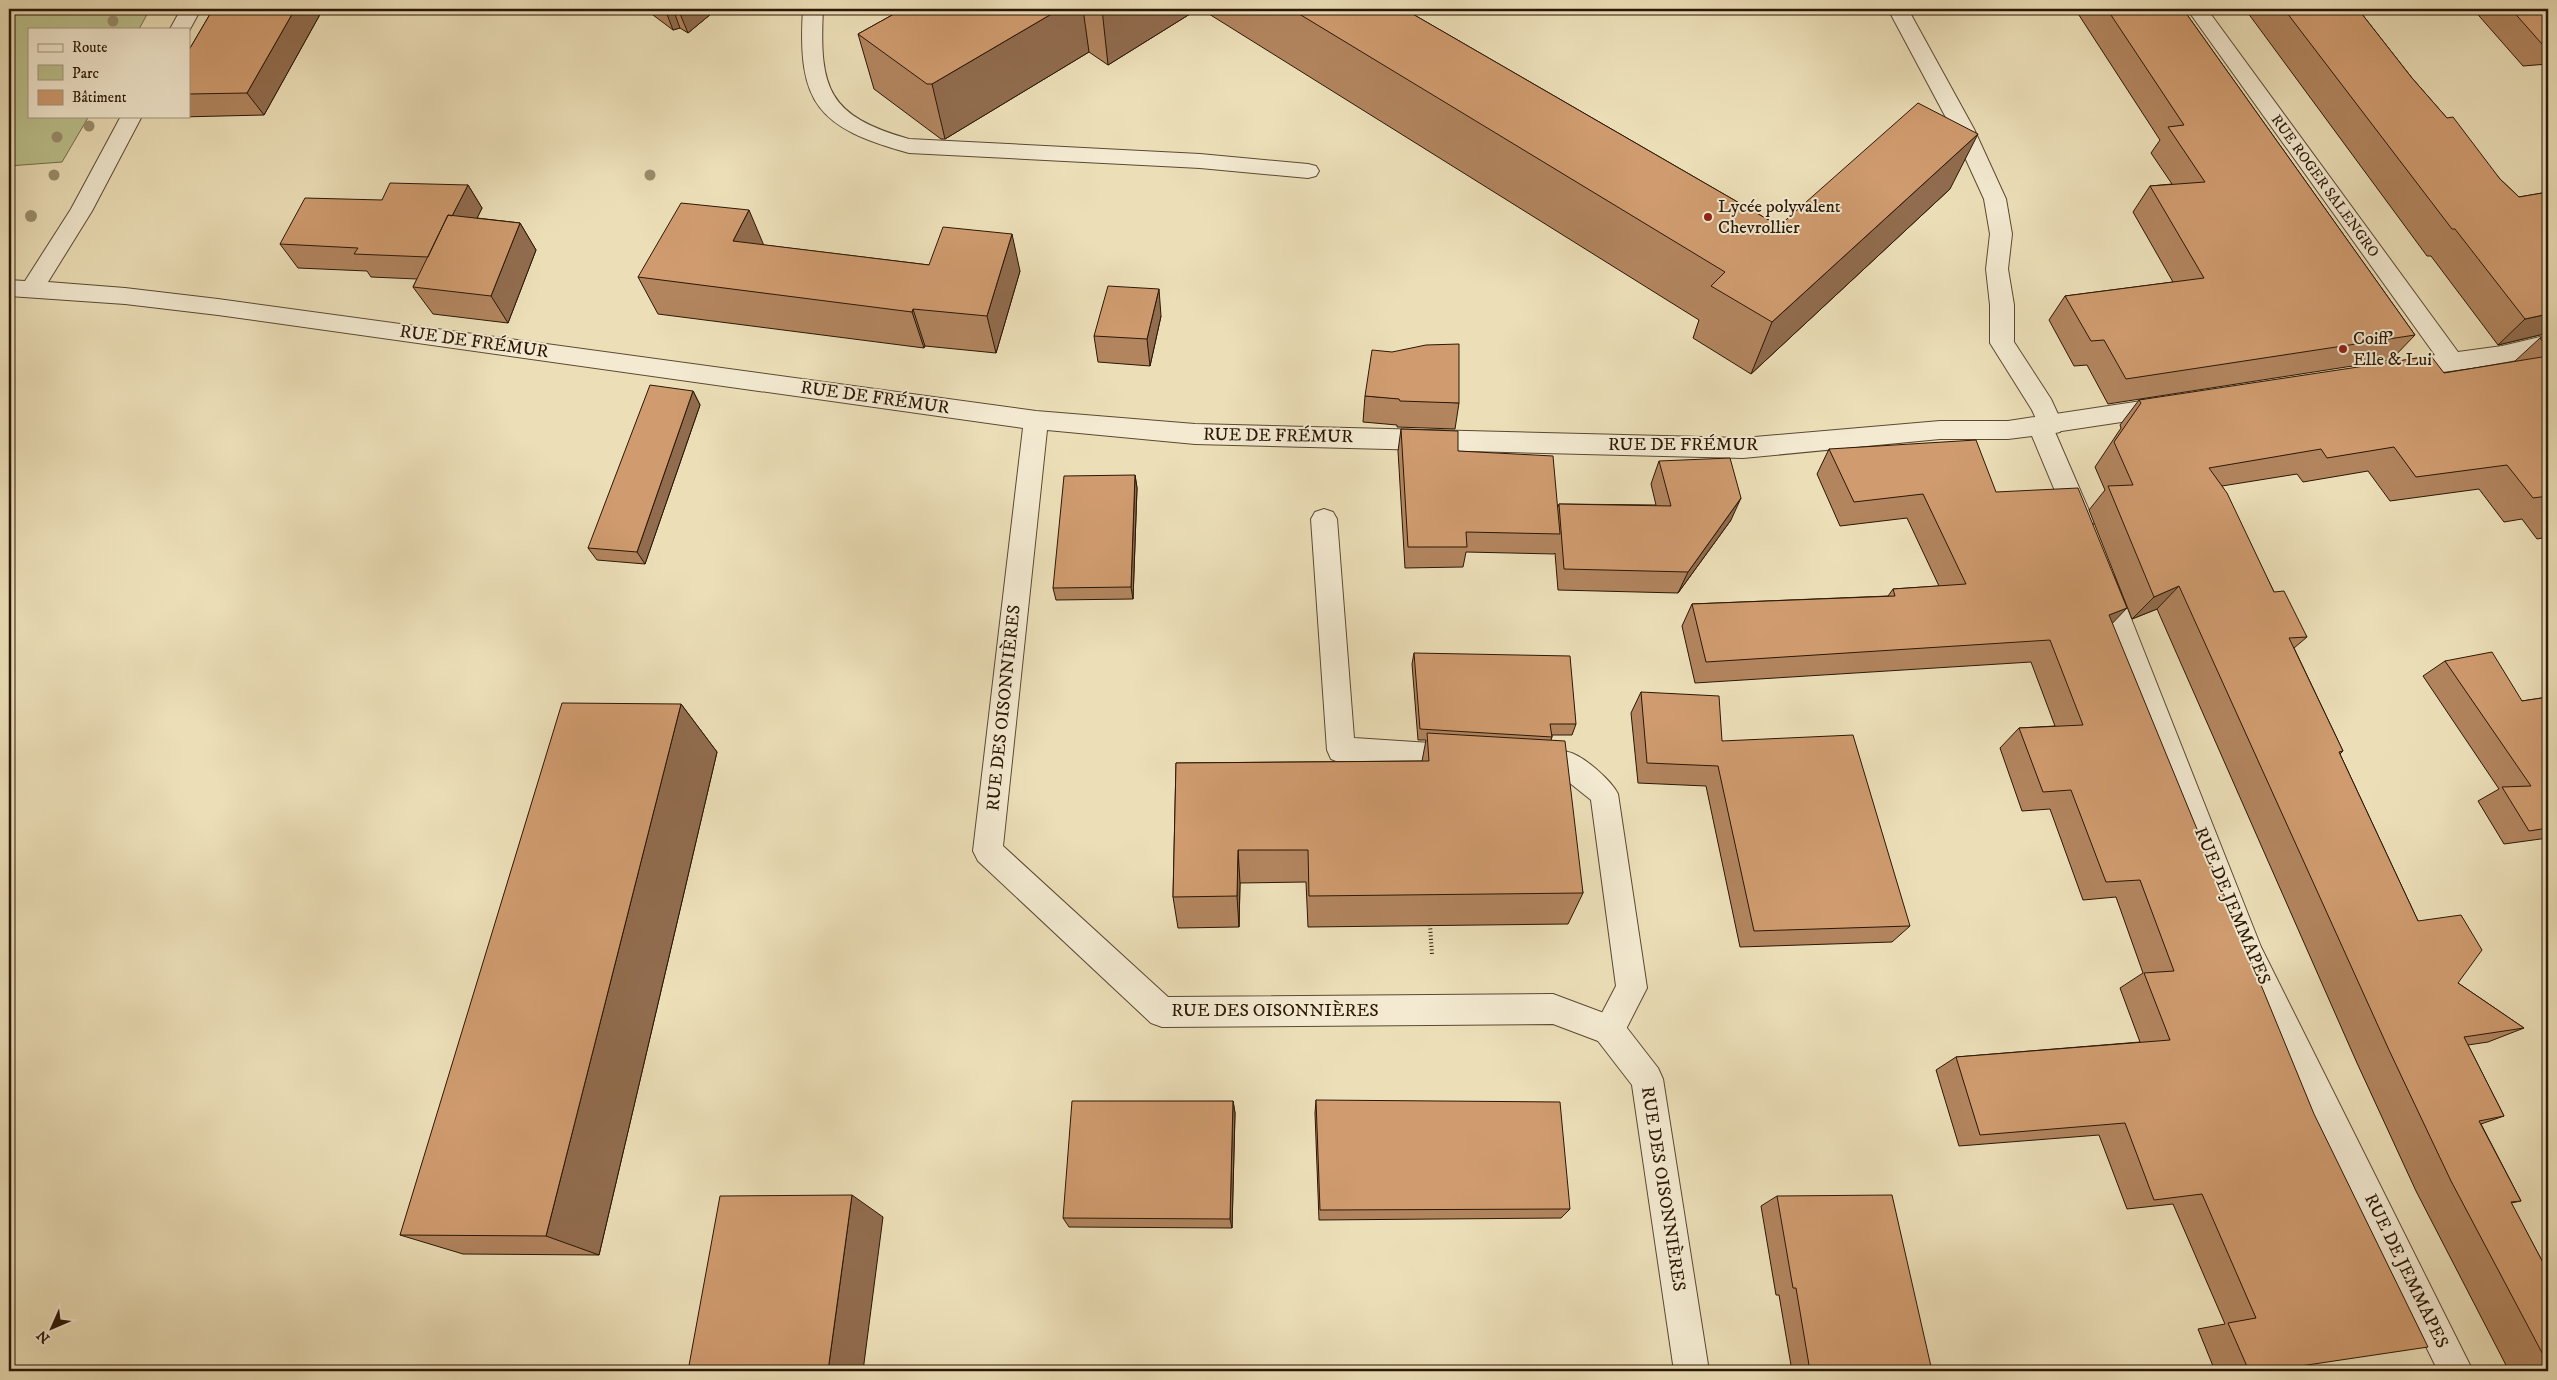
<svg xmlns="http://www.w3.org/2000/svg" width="2557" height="1380" font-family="'IM FELL DW Pica',serif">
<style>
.green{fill:#bbc18d;stroke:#736c4a}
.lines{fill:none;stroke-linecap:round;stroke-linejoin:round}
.lane-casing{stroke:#5b4932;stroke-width:2}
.street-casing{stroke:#5b4932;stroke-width:2}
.path{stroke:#2b1706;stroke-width:4;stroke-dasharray:1 2.5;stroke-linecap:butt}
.lane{fill:#f3ead1;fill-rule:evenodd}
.street{fill:#f3ead1;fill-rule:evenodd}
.tree{fill:#9a8d6c}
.wall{fill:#b2855f;stroke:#2b1706}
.shaded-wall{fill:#916c4e;stroke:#2b1706}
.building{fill:#cf9b6f;stroke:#2b1706}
.poi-dot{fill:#8f2418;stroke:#f3ead1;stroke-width:2}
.labels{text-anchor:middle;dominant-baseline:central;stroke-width:4;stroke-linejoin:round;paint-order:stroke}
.far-street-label{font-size:15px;fill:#2b1706;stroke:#f3ead1}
.poi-label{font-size:18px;fill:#2b1706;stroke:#f3ead1;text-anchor:start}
.street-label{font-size:18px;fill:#2b1706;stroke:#f3ead1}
</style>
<rect width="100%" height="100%" fill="#ecdfb8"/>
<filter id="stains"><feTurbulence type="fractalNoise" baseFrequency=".004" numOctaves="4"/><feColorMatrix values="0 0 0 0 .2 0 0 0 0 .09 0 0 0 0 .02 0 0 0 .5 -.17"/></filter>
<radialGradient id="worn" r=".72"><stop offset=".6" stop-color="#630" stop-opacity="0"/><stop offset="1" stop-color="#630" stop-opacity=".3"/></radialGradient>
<path class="green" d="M 9,9 L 150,9 L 139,29 L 29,29 L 29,116 L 89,116 L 62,162 L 9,166 Z"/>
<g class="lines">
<defs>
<path id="lane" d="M 803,9 L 823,9 C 819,89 828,116 909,139 L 1200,154 L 1308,164 L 1316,166 L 1319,171 L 1316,176 L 1308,178 L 1200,168 L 909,153 C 818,128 797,104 803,9 Z
M 1888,9 L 1908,9 L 1974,129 L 2006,199 L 2012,234 L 2008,269 L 2014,305 L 2014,342 L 2051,399 L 2063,425 L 2060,432 L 2051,434 L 2042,432 L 2032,410 L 1990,343 L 1990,305 L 1986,269 L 1990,234 L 1984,199 L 1952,129 Z
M 1324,509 L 1333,512 L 1337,519 L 1354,738 L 1461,745 L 1471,749 L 1475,758 L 1471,767 L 1461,771 L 1341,763 L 1331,759 L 1327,750 L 1311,519 L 1315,512 Z
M 1532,749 C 1543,750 1557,749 1568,752 C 1583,755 1612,781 1618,794 L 1647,988 L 1620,1041 L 1609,1045 L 1598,1041 L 1593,1030 L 1616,986 L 1591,800 L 1561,776 L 1532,775 L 1522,771 L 1518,762 L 1522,753 Z"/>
<path id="street" d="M 181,9 L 201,9 L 189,31 L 189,29 L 170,29 Z
M 2187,9 L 2207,9 L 2458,352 L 2502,346 L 2548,335 L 2548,353 C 2499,365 2450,371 2400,378 L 2392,375 L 2388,369 L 2392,363 L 2435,355 Z
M 121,116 L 142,116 L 92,211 L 48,282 L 125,288 L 218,299 L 1036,411 L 1195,424 L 1743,438 L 1940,421 L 2008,421 L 2168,397 L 2177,399 L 2180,406 L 2177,413 L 2168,415 L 2055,432 L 2094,522 L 2090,529 L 2081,532 L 2072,529 L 2068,522 L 2032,436 L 2008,439 L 1940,439 L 1743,458 L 1195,444 L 1047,430 L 1003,846 L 1168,997 L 1553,994 L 1620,1019 L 1658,1068 L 1663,1079 L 1709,1371 L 1674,1371 L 1632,1085 L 1598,1041 L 1553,1024 L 1162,1027 L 1151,1023 L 978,861 L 973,851 L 1023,428 L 218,315 L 125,304 L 9,296 L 9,280 L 25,281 L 71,209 Z
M 2104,572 L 2113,575 L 2117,583 L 2261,947 L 2473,1371 L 2438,1371 L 2238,964 L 2091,583 L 2095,575 Z"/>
</defs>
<use href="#lane" class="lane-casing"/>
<use href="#street" class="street-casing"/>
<path class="path" d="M 1430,925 L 1432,955"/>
<use href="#lane" class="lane"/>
<use href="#street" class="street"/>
</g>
<g class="tree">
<circle cx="113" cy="21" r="5.5"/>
<circle cx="89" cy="126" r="5.5"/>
<circle cx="57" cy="137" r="5.5"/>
<circle cx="54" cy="175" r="5.5"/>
<circle cx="650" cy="175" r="5.5"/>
<circle cx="31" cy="216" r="6"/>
</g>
<path class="wall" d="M 213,9 L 323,9 L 264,115 L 180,117 L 179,116 L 189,116 L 189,50 Z
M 645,9 L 717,9 L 688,33 L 680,28 L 673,30 Z
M 903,9 L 1198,9 L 1108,65 L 1089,52 L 945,139 L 941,139 L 874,89 L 858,34 Z
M 1201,9 L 1404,9 L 1779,226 L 1950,189 L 1751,374 L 1693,338 L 1699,320 Z
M 2075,9 L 2183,9 L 2415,335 L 2391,360 L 2108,404 L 2087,365 L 2074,366 L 2049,320 L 2065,296 L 2173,282 L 2133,212 L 2150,186 L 2172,184 L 2151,153 L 2160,140 Z
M 2245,9 L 2358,9 L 2412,78 L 2500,179 L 2519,197 L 2548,192 L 2548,334 L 2548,333 L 2498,345 L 2431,256 L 2427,256 Z
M 2473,9 L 2548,9 L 2548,64 L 2523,66 Z
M 468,185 L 482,208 L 477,218 L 520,223 L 536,250 L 508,323 L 433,314 L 413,287 L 417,279 L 371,277 L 367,271 L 298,268 L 280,244 L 382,200 Z
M 764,245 L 929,265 L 1020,271 L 996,353 L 925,346 L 924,348 L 658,314 L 638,277 Z
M 1161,316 L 1150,366 L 1098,362 L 1094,336 Z
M 2548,336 L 2548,537 L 2537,539 L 2522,519 L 2504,522 L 2479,489 L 2390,501 L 2368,471 L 2303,482 L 2297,474 L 2222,486 L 2274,592 L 2307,637 L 2294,648 L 2343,751 L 2340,754 L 2418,921 L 2458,983 L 2524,1028 L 2488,1042 L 2468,1045 L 2504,1116 L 2481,1124 L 2521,1201 L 2511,1203 L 2548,1272 L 2548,1371 L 2509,1371 L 2416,1191 L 2357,1063 L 2157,609 L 2132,619 L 2089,510 L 2105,490 L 2095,467 L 2121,428 L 2120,425 L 2139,400 L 2444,373 L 2514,362 L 2540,338 Z
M 693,391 L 700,405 L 645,564 L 597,560 L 588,548 Z
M 1365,396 L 1459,403 L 1455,429 L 1397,427 L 1397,425 L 1363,422 Z
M 1401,429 L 1458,451 L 1558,507 L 1559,504 L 1656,505 L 1651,484 L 1659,461 L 1731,520 L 1678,593 L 1558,590 L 1555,553 L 1554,554 L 1466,552 L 1463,567 L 1405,568 L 1398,451 Z
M 1829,449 L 1996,492 L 2112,623 L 2267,1371 L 2215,1371 L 2198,1329 L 2225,1324 L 2173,1204 L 2127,1209 L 2099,1135 L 1959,1146 L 1936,1070 L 1956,1057 L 2140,1042 L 2120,988 L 2143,973 L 2116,897 L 2083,900 L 2050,809 L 2022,811 L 2000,748 L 2019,728 L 2055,726 L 2031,662 L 1695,683 L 1682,626 L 1692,604 L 1888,596 L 1893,589 L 1939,586 L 1907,518 L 1840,526 L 1817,474 Z
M 1135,475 L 1137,488 L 1133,599 L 1056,600 L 1053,588 Z
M 1414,653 L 1576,724 L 1572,735 L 1552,735 L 1552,737 L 1551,740 L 1583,893 L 1568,924 L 1308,927 L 1306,882 L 1240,883 L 1239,927 L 1178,928 L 1173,897 L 1176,763 L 1422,761 L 1426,740 L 1418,740 L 1412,664 Z
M 2445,661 L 2522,701 L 2548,697 L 2548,838 L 2504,844 L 2478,801 L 2499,789 L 2423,676 Z
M 1641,692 L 1722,741 L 1910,926 L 1892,942 L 1740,947 L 1706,786 L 1638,783 L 1631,713 Z
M 681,704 L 717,752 L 599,1255 L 463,1254 L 400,1235 Z
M 1316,1100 L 1570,1209 L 1561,1218 L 1319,1220 L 1315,1113 Z
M 1233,1101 L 1235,1113 L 1232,1228 L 1069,1227 L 1063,1218 Z
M 1777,1196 L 1932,1371 L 1792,1371 L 1779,1295 L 1776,1295 L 1761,1206 Z"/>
<path class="shaded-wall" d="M 295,9 L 323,9 L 264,115 L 247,93 Z
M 665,9 L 673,9 L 680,28 L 673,30 Z
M 678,9 L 717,9 L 688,33 Z
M 1060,9 L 1083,9 L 1089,52 L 945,139 L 932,84 Z
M 1102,9 L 1198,9 L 1108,65 Z
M 1978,134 L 1950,189 L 1751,374 L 1772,322 Z
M 468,185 L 482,208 L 447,280 L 431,257 Z
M 749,210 L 765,248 L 733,241 Z
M 520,223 L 536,250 L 508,323 L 491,296 Z
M 1012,234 L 1020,271 L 996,353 L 987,316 Z
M 1159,289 L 1161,316 L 1150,366 L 1147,339 Z
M 913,309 L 925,346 L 924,348 L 912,312 Z
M 2548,314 L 2548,333 L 2498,345 L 2525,319 Z
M 693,391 L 700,405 L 645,564 L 637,552 Z
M 1135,475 L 1137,488 L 1133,599 L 1131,587 Z
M 1741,498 L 1731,520 L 1678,593 L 1688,572 Z
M 2179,586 L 2157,609 L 2132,619 L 2154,597 Z
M 2127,608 L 2106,630 L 2109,615 Z
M 681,704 L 717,752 L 599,1255 L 546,1236 Z
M 1238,850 L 1240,883 L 1239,927 L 1237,896 Z
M 1233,1101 L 1235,1113 L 1232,1228 L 1230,1219 Z
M 852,1195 L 883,1217 L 863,1371 L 828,1371 Z"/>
<path class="building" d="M 213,9 L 295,9 L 247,93 L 189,94 L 189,50 Z
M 903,9 L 1060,9 L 932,84 L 927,84 L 858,34 Z
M 1291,9 L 1404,9 L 1779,226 L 1918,103 L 1978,134 L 1772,322 L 1711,286 L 1725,272 Z
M 2107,9 L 2183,9 L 2415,335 L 2126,379 L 2104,340 L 2091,341 L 2065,296 L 2204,278 L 2150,186 L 2205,182 L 2168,127 L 2184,125 Z
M 2284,9 L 2358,9 L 2412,78 L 2447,118 L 2453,117 L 2500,179 L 2519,197 L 2548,192 L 2548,314 L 2525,319 L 2455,229 L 2452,229 Z
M 2511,9 L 2540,9 L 2548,18 L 2548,43 L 2542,44 Z
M 390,183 L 468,185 L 452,216 L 448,215 L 428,257 L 354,254 L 358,248 L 280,244 L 305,198 L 382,200 Z
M 681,203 L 749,210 L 733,241 L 929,265 L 943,227 L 1012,234 L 987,316 L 913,309 L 912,312 L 638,277 Z
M 448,215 L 520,223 L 491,296 L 413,287 Z
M 1108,286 L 1159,289 L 1147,339 L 1094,336 Z
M 2548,336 L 2548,349 L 2540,338 Z
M 1459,344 L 1459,403 L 1400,401 L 1399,399 L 1365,396 L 1372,350 L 1392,352 L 1426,345 Z
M 2431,356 L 2444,373 L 2548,356 L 2548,496 L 2533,498 L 2507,465 L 2416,477 L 2394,447 L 2327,458 L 2321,449 L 2209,468 L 2227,493 L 2274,592 L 2284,591 L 2307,637 L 2289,638 L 2343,751 L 2339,752 L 2418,921 L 2461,915 L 2482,950 L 2458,983 L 2524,1028 L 2464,1037 L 2504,1116 L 2479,1121 L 2521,1201 L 2511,1202 L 2548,1272 L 2548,1364 L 2451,1181 L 2389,1050 L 2179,586 L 2154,597 L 2108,486 L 2133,485 L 2114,442 L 2141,403 L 2139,400 Z
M 650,385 L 693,391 L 637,552 L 588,548 Z
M 1401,429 L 1458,431 L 1458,451 L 1553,456 L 1560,534 L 1466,532 L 1467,547 L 1408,547 Z
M 1976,440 L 1996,492 L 2078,488 L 2127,608 L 2109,615 L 2314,1114 L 2428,1347 L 2267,1371 L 2249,1371 L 2228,1323 L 2256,1318 L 2202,1194 L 2154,1200 L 2125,1123 L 1980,1135 L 1956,1057 L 2170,1040 L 2144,973 L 2174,971 L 2140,880 L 2106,882 L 2071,790 L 2043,792 L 2019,728 L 2083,725 L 2050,640 L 1706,662 L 1692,604 L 1895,596 L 1893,589 L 1966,584 L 1923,494 L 1854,502 L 1829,449 Z
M 1730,458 L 1741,498 L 1688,572 L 1564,569 L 1559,504 L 1671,506 L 1659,461 Z
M 1135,475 L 1131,587 L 1053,588 L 1064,476 Z
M 2492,652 L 2522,701 L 2548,697 L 2548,828 L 2529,831 L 2502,787 L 2531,786 L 2445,661 Z
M 1414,653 L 1570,656 L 1576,724 L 1550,724 L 1552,737 L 1420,729 Z
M 1641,692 L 1719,696 L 1722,741 L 1853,735 L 1910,926 L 1754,931 L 1718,766 L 1647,763 Z
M 562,703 L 681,704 L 546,1236 L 400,1235 Z
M 1427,733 L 1565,741 L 1583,893 L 1309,896 L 1308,850 L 1238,850 L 1237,896 L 1173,897 L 1176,763 L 1429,761 Z
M 1316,1100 L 1560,1102 L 1570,1209 L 1320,1210 Z
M 1072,1101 L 1233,1101 L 1230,1219 L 1063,1218 Z
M 852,1195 L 828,1371 L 688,1371 L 720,1196 Z
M 1892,1195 L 1932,1371 L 1810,1371 L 1796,1288 L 1793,1288 L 1777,1196 Z"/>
<g class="poi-dot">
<circle cx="1708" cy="217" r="5"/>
<circle cx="2343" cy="349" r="5"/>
</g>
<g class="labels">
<g class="far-street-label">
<text transform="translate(2325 186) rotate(54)">RUE ROGER SALENGRO</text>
</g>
<g class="poi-label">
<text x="1718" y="207">Lycée polyvalent<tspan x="1718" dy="21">Chevrollier</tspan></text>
<text x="2353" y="339">Coiff'<tspan x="2353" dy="21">Elle &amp; Lui</tspan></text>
</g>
<g class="street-label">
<text transform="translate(474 342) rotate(8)">RUE DE FRÉMUR</text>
<text transform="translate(875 398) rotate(8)">RUE DE FRÉMUR</text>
<text transform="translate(1278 436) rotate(1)">RUE DE FRÉMUR</text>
<text x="1683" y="445">RUE DE FRÉMUR</text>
<text transform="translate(1004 708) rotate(-84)">RUE DES OISONNIÈRES</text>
<text transform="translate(2232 906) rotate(67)">RUE DE JEMMAPES</text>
<text x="1275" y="1011">RUE DES OISONNIÈRES</text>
<text transform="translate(1663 1189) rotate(81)">RUE DES OISONNIÈRES</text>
<text transform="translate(2406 1271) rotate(64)">RUE DE JEMMAPES</text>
</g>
</g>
<rect width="2557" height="1380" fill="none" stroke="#ecdfb8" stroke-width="30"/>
<rect x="10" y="10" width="2537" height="1360" fill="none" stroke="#2b1706" stroke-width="2.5"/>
<rect x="15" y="15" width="2527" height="1350" fill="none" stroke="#2b1706"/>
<rect x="28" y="28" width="162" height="90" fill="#f3ead1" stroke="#a39680"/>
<rect x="38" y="44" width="25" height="8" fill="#f3ead1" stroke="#a39680"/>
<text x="72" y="52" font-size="15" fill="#2b1706">Route</text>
<rect x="38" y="65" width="25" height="15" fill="#bbc18d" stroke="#a39680"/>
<text x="72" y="78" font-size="15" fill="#2b1706">Parc</text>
<rect x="38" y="90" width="25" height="15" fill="#cf9b6f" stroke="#a39680"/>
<text x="72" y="102" font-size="15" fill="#2b1706">Bâtiment</text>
<g transform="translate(52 1328) rotate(225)" stroke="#f3ead1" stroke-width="4" paint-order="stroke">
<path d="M0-4L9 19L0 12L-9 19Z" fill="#2b1706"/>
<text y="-8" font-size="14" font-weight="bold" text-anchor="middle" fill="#2b1706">N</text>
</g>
<rect width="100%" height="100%" filter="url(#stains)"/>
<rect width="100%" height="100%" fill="url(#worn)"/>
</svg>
